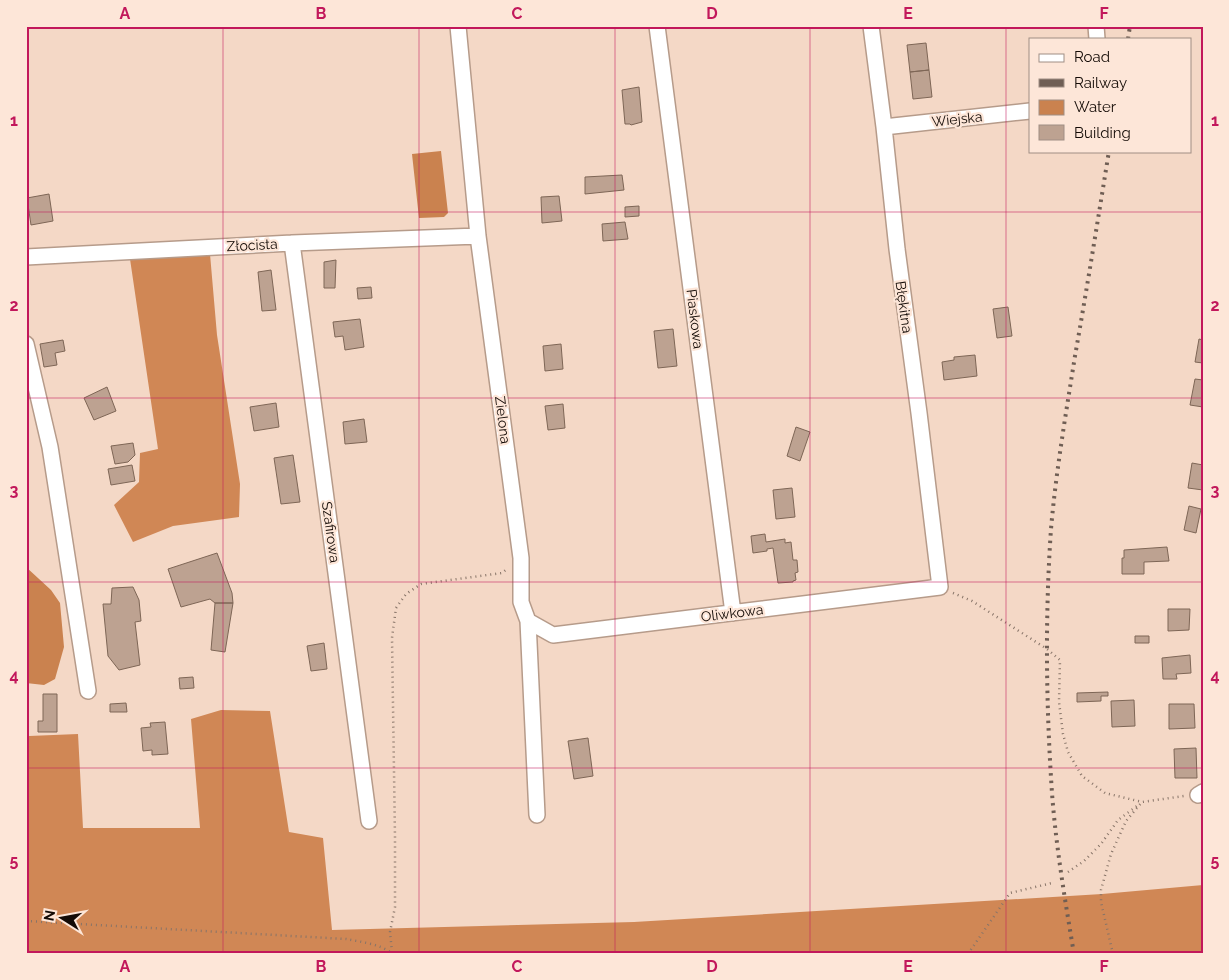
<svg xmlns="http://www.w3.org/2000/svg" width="1229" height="980" font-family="Raleway,sans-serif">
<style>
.forest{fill:#d08755}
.water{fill:#ca824f}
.building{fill:#bda291;stroke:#7e6656}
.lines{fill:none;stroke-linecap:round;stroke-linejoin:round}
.minor-casing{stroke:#b69b8a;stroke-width:18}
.path{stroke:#877468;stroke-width:2.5;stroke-dasharray:1 4;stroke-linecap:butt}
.minor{stroke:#fff;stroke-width:15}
.rail{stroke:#6f5e54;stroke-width:4;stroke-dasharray:2.5 5;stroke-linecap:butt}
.grid{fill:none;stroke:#c2185b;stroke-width:1;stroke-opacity:0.55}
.labels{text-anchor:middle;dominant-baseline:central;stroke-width:4.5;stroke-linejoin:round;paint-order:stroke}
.street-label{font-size:14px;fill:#140b06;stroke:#fde6d8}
.neatline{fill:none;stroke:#c2185b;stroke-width:2}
.grid-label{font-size:16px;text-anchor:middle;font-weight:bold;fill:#c2185b}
</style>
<rect width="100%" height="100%" fill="#f4d8c6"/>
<path class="forest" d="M 210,254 L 217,335 L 240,484 L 239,517 L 173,526 L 133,542 L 114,505 L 139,482 L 140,453 L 158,449 L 130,259 Z
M 221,710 L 270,711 L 289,832 L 323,838 L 332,930 L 634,922 L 1102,894 L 1203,885 L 1203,954 L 26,954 L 26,732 L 29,736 L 78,734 L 83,828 L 200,828 L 191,719 Z"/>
<path class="water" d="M 441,151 L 448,213 L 444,217 L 419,218 L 412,154 Z
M 26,567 L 51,590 L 60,603 L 64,647 L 55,679 L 44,685 L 26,683 Z"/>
<path class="building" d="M 926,43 L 929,70 L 910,72 L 907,45 Z
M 929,70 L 932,97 L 913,99 L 910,72 Z
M 639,87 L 642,122 L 631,125 L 630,124 L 625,124 L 622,90 Z
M 622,175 L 624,190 L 585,194 L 585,177 Z
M 49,194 L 53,221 L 31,225 L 27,198 Z
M 559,196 L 562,221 L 542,223 L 541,197 Z
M 639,206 L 639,216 L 625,217 L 625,207 Z
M 625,222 L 628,239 L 603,241 L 602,224 Z
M 336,260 L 335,288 L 324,288 L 324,262 Z
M 271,270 L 276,310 L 262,311 L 258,272 Z
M 371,287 L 372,298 L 358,299 L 357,288 Z
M 1008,307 L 1012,336 L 997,338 L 993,309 Z
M 360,319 L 364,347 L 345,350 L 343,336 L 335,337 L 333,322 Z
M 673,329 L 677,366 L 658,368 L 654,331 Z
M 1199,339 L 1203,340 L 1203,363 L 1195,362 Z
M 63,340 L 65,351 L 55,353 L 57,365 L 44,367 L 40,344 Z
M 561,344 L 563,369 L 545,371 L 543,346 Z
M 975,355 L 977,376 L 944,380 L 942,362 L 954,360 L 954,357 Z
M 1195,379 L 1203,380 L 1203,407 L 1190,405 Z
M 107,387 L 116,411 L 94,420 L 84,398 Z
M 276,403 L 279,427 L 254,431 L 250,407 Z
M 563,404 L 565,428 L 548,430 L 545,406 Z
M 364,419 L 367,442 L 345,444 L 343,422 Z
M 796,427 L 810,432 L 800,461 L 787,456 Z
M 133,443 L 135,455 L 128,462 L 115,464 L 111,446 Z
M 293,455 L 300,502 L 281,504 L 274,458 Z
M 1192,463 L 1203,465 L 1203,490 L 1188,488 Z
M 132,465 L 135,481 L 111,485 L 108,469 Z
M 792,488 L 795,517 L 776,519 L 773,490 Z
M 1189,506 L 1201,509 L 1196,533 L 1184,530 Z
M 765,534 L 766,542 L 785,539 L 785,543 L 791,542 L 793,560 L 797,560 L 798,572 L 795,573 L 796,580 L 793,581 L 793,582 L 778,583 L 773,548 L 767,549 L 767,551 L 753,553 L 751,536 Z
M 1167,547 L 1169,561 L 1144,562 L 1144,574 L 1122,574 L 1122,558 L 1124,558 L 1124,550 Z
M 217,553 L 232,593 L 233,603 L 215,603 L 210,599 L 181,607 L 168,569 Z
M 133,587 L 139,600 L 141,621 L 135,622 L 140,665 L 119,670 L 108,656 L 103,604 L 111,604 L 112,588 Z
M 215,603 L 233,603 L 225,652 L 211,650 Z
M 1168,609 L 1190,609 L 1189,630 L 1168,631 Z
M 1135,636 L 1149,636 L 1149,643 L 1135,643 Z
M 324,643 L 327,669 L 311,671 L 307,646 Z
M 1190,655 L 1191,673 L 1176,674 L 1177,679 L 1163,679 L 1162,658 Z
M 193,677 L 194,688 L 180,689 L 179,678 Z
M 1108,692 L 1108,696 L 1101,696 L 1101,701 L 1077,702 L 1077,693 Z
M 43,694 L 57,694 L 57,732 L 38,732 L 38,721 L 43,721 Z
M 1134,700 L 1135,726 L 1112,727 L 1111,701 Z
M 126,703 L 127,712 L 110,712 L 110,704 Z
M 1169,704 L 1194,704 L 1195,728 L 1169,729 Z
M 165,722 L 168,754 L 152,755 L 152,750 L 143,751 L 141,728 L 151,727 L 150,723 Z
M 588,738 L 593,776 L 574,779 L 568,741 Z
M 1196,748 L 1197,778 L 1175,778 L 1174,749 Z"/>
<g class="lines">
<defs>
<path id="minor" d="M 458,26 L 478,236 L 521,558 L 521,602 L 528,621 L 537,815
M 657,26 L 733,613
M 1096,26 L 1097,39
M 884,127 L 1030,111
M 292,243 L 369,821
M 26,257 L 292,243 L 478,236
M 26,344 L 50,447 L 88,691
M 528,621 L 553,635 L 940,587 L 919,413 L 897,249 L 884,127 L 871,26
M 1198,795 L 1203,792"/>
</defs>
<use href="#minor" class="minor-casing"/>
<path class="path" d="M 953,593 L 972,601 L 1047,649 L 1060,660 L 1059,702 L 1063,734 L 1068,752 L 1082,776 L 1105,793 L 1142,802 L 1184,796
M 1068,872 L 1084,861 L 1101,844 L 1118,820 L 1137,806
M 26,921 L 346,939 C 361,942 381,944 393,954
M 392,952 L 390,932 L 395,907 L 395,838 L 392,638 L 396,608 L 406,594 L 421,584 L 502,573 L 508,568
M 968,954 L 1010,893 L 1052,883
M 1113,954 L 1101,902 L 1101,890 L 1111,854 L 1126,821 L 1142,802"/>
<use href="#minor" class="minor"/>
<path class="rail" d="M 1128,39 L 1130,26
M 1074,954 C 1065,900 1056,847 1052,793 C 1046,705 1045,616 1051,529 C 1056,471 1066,413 1075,356 C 1087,288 1098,219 1109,151"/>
</g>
<path class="grid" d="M 223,26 L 223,954M 419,26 L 419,954M 615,26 L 615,954M 810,26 L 810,954M 1006,26 L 1006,954M 26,212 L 1203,212M 26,398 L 1203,398M 26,582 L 1203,582M 26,768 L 1203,768"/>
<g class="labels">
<g class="street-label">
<text transform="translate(957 119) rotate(-6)">Wiejska</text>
<text transform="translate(252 245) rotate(-3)">Złocista</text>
<text transform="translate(904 307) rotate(82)">Błękitna</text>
<text transform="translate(695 319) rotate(83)">Piaskowa</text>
<text transform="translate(503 420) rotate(83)">Zielona</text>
<text transform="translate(331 532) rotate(82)">Szafirowa</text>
<text transform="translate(732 613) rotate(-7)">Oliwkowa</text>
</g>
</g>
<rect width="1229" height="980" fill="none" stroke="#fde6d8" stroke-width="55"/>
<rect x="1029" y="38" width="162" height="115" fill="#fde6d8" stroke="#a08e84"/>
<rect x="1039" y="54" width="25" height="8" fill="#ffffff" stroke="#a08e84"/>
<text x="1074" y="62" font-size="15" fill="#140b06">Road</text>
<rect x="1039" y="79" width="25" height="8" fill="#6f5e54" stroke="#a08e84"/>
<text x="1074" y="88" font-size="15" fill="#140b06">Railway</text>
<rect x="1039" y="100" width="25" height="15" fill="#ca824f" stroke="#a08e84"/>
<text x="1074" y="112" font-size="15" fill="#140b06">Water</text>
<rect x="1039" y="125" width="25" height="15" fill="#bda291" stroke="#a08e84"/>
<text x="1074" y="138" font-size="15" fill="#140b06">Building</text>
<g transform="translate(62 918) rotate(281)" stroke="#fde6d8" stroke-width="4" paint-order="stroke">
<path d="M0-4L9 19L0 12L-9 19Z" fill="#140b06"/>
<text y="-8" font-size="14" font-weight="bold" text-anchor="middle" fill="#140b06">N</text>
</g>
<rect x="28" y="28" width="1174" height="924" class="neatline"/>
<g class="grid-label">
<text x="125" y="19">A</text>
<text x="321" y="19">B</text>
<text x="517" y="19">C</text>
<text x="712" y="19">D</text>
<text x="908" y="19">E</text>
<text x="1104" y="19">F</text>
<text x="14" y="126">1</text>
<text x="1215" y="126">1</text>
<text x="14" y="311">2</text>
<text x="1215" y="311">2</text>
<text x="14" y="496">3</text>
<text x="1215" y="496">3</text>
<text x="14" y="681">4</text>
<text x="1215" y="681">4</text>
<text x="14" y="866">5</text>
<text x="1215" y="866">5</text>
<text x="125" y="972">A</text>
<text x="321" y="972">B</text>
<text x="517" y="972">C</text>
<text x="712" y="972">D</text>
<text x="908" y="972">E</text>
<text x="1104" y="972">F</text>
</g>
</svg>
